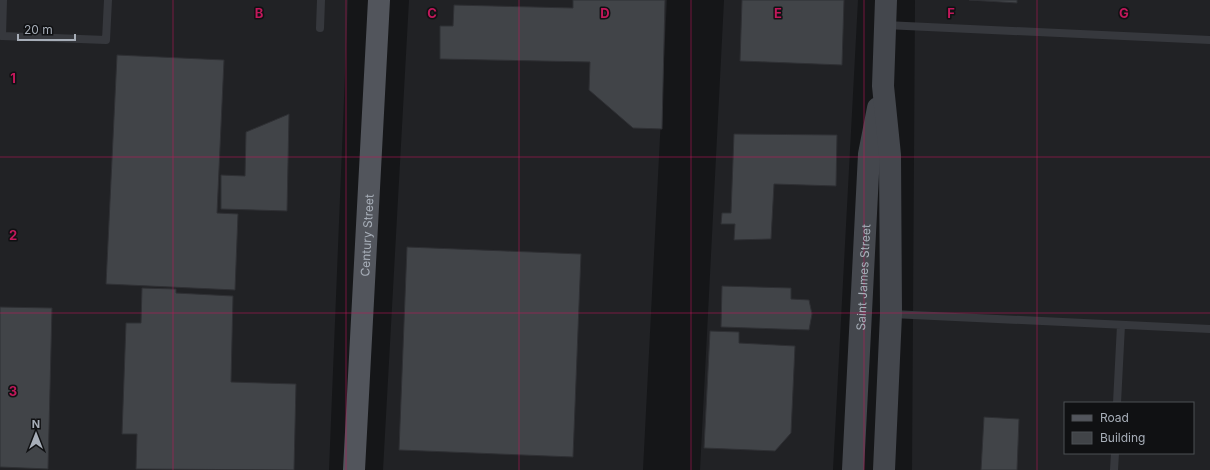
<svg xmlns="http://www.w3.org/2000/svg" width="1210" height="470" font-family="Inter,sans-serif">
<style>
.built{fill:#212225;fill-rule:evenodd}
.building{fill:#414448;stroke:#2f3034}
.lines{fill:none;stroke-linecap:round;stroke-linejoin:round}
.service{stroke:#36383d;stroke-width:8}
.secondary{stroke:#44474d;stroke-width:22}
.primary{stroke:#52555c;stroke-width:22}
.grid{fill:none;stroke:#c2185b;stroke-width:1;stroke-opacity:0.55}
.labels{text-anchor:middle;dominant-baseline:central;stroke-width:3;stroke-linejoin:round;paint-order:stroke}
.street-label{font-size:12px;fill:#a7aeb8;stroke:#101113}
.grid-label{font-size:13px;text-anchor:middle;font-weight:bold;fill:#c2185b;stroke:#101113;stroke-width:3;stroke-linejoin:round;paint-order:stroke}
</style>
<rect width="100%" height="100%" fill="#151618"/>
<path class="built" d="M 0,0 L 348,0 L 329,470 L 0,470 Z
M 409,0 L 667,0 L 643,470 L 383,470 Z
M 724,0 L 858,0 L 833,470 L 700,470 Z
M 915,0 L 1210,0 L 1210,470 L 912,470 ZM 1065,403 L 1193,403 L 1193,453 L 1065,453 Z"/>
<path class="building" d="M 573,0 L 665,0 L 662,129 L 633,128 L 589,90 L 590,62 L 440,59 L 440,26 L 453,26 L 454,5 L 573,8 Z
M 742,0 L 844,0 L 842,65 L 740,61 Z
M 969,0 L 1017,0 L 1017,3 Z
M 117,55 L 224,60 L 217,213 L 238,214 L 235,290 L 106,284 Z
M 289,114 L 287,211 L 221,209 L 221,175 L 245,176 L 246,132 Z
M 734,134 L 837,135 L 836,186 L 774,184 L 771,239 L 734,240 L 735,224 L 721,224 L 722,213 L 731,213 Z
M 407,247 L 581,254 L 573,457 L 399,450 Z
M 722,286 L 791,288 L 791,299 L 809,300 L 812,314 L 809,330 L 721,327 Z
M 142,288 L 176,289 L 176,293 L 233,296 L 231,382 L 296,384 L 294,470 L 136,469 L 137,434 L 122,434 L 126,323 L 141,323 Z
M 0,307 L 52,308 L 48,469 L 0,467 Z
M 710,331 L 739,332 L 739,343 L 795,346 L 791,433 L 775,451 L 704,448 Z
M 984,417 L 1019,419 L 1017,470 L 981,470 Z"/>
<g class="lines">
<path class="service" d="M 3,0 L 2,36 L 106,40 L 108,0
M 885,25 L 1210,40
M 320,28 L 321,0
M 892,314 L 1210,329
M 1117,403 L 1121,325
M 1114,470 L 1115,453"/>
<g class="secondary">
<path id="s1" d="M 853,470 L 869,154 L 878,108"/>
<path d="M 884,470 L 891,314 L 890,155 L 883,86 L 886,0"/>
</g>
<path class="primary" id="s2" d="M 354,470 L 379,0"/>
</g>
<path class="grid" d="M 173,0 L 173,470M 346,0 L 346,470M 519,0 L 519,470M 691,0 L 691,470M 864,0 L 864,470M 1037,0 L 1037,470M 0,157 L 1210,157M 0,313 L 1210,313"/>
<g class="labels">
<g class="street-label">
<text stroke="none"><textPath href="#s2" startOffset="235">Century Street</textPath></text>
<text stroke="none"><textPath href="#s1" startOffset="193">Saint James Street</textPath></text>
</g>
</g>
<g class="grid-label">
<text x="259" y="18">B</text>
<text x="432" y="18">C</text>
<text x="605" y="18">D</text>
<text x="778" y="18">E</text>
<text x="951" y="18">F</text>
<text x="1124" y="18">G</text>
<text x="13" y="83">1</text>
<text x="13" y="240">2</text>
<text x="13" y="396">3</text>
</g>
<rect x="1064" y="402" width="130" height="52" fill="#101113" stroke="#4c5055"/>
<rect x="1072" y="415" width="20" height="6" fill="#52555c" stroke="#4c5055"/>
<text x="1100" y="422" font-size="12" fill="#a7aeb8">Road</text>
<rect x="1072" y="432" width="20" height="12" fill="#414448" stroke="#4c5055"/>
<text x="1100" y="442" font-size="12" fill="#a7aeb8">Building</text>
<g transform="translate(36 434)" stroke="#101113" stroke-width="3" paint-order="stroke">
<path d="M0-3L7 15L0 10L-7 15Z" fill="#a7aeb8"/>
<text y="-6" font-size="11" font-weight="bold" text-anchor="middle" fill="#a7aeb8">N</text>
</g>
<path d="M18 34v6h57v-6" fill="none" stroke="#a7aeb8" stroke-width="2"/>
<text x="24" y="34" font-size="12" fill="#a7aeb8" stroke="#101113" stroke-width="3" paint-order="stroke">20 m</text>
</svg>
